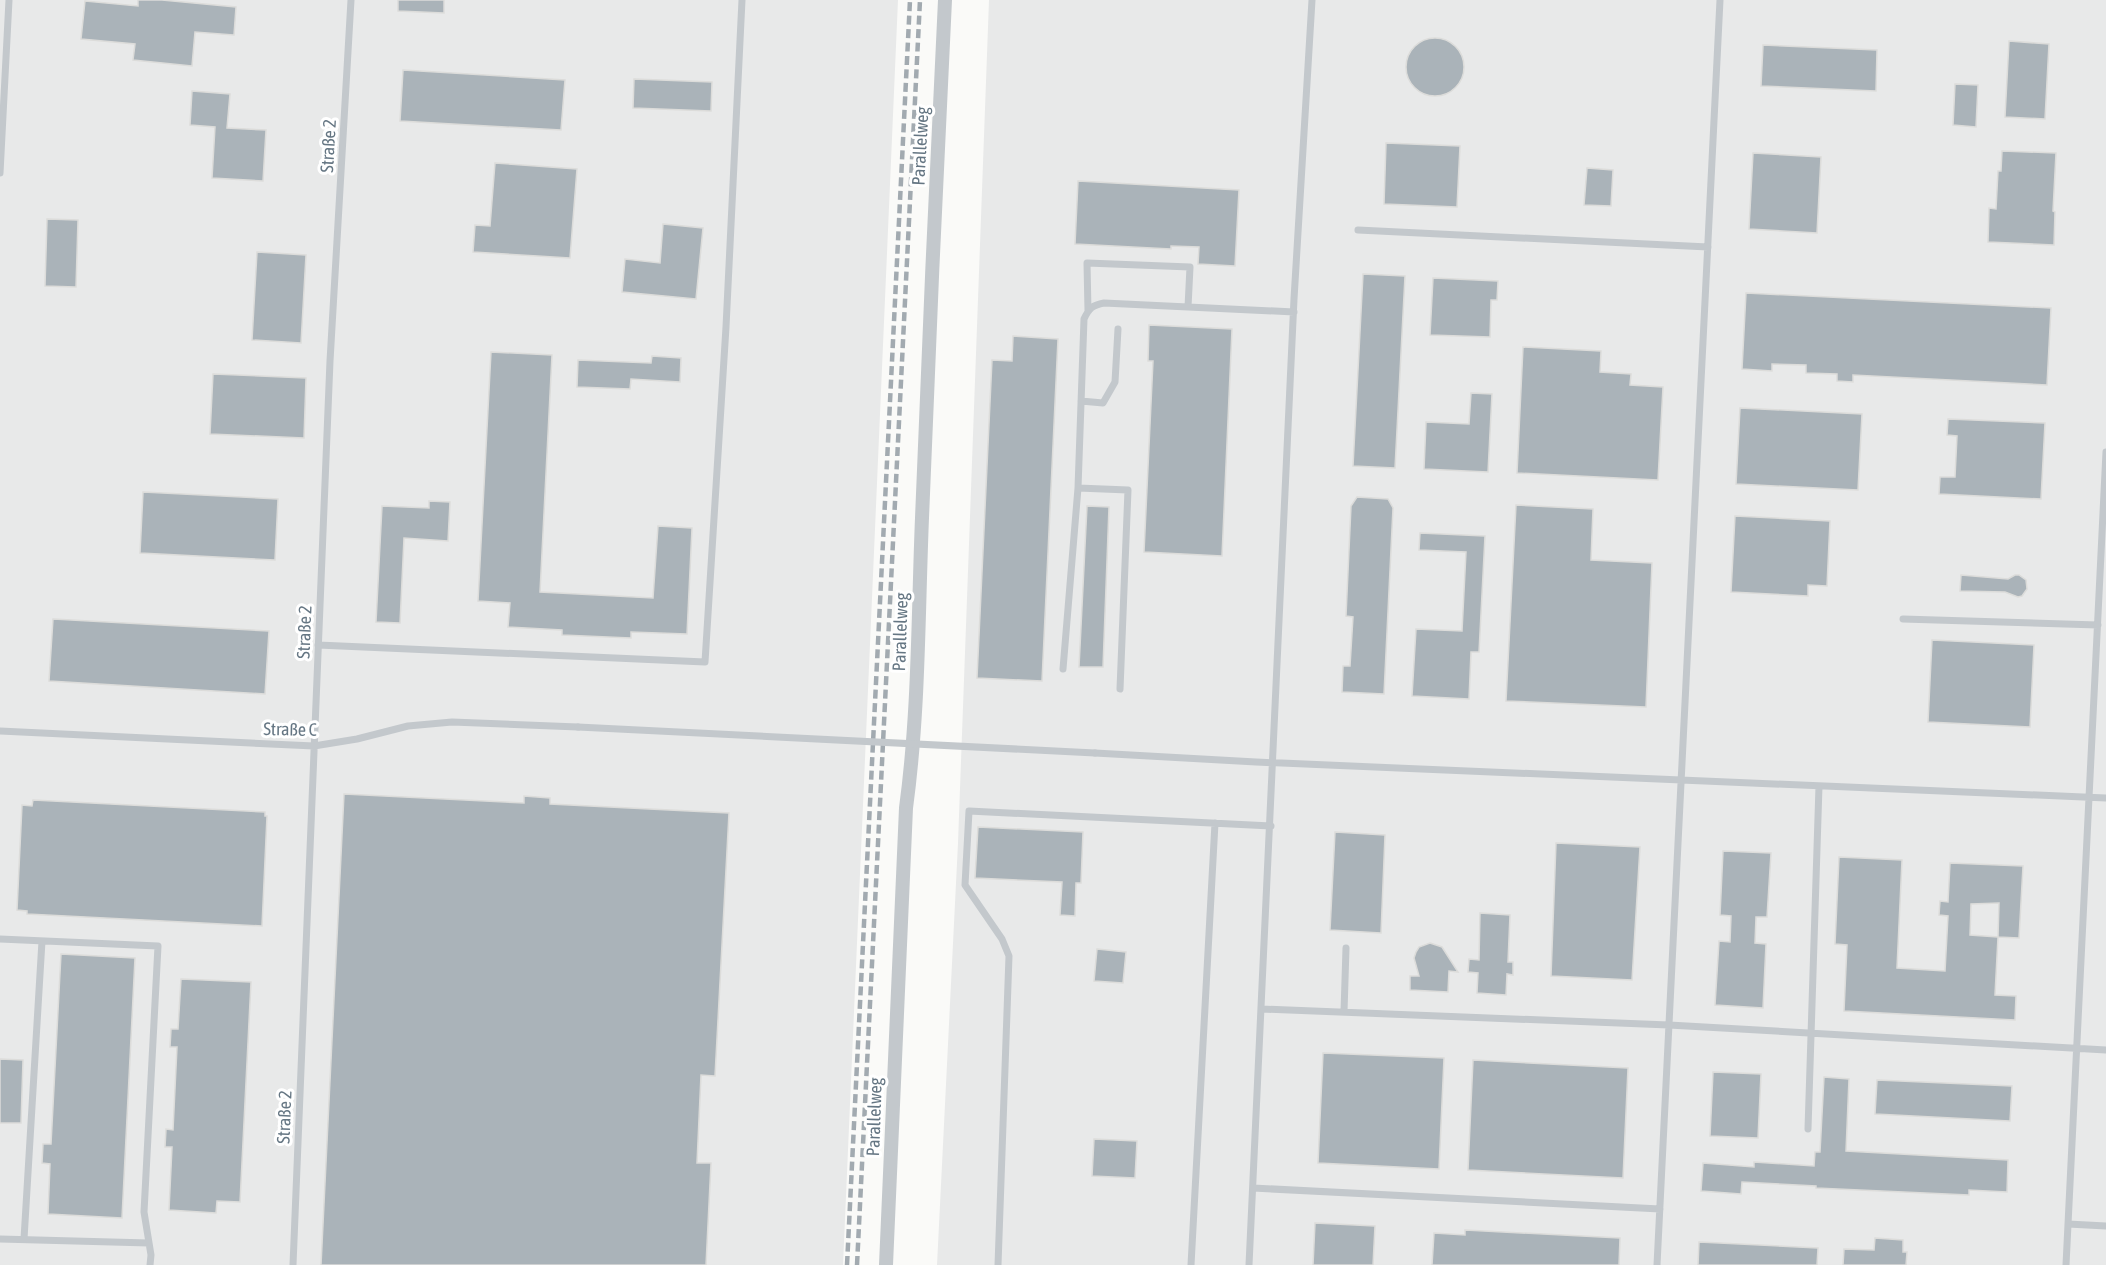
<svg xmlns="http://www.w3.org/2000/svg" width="2106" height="1265" viewBox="0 0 2106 1265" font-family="'Asap Condensed',sans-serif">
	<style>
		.built { fill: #e8e9e9 }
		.building { fill: #aab3b9; stroke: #dcdcda; stroke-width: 1.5 }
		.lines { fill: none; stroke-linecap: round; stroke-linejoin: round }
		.lane { stroke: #c3c8cc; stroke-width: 7 }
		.street { stroke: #c3c8cc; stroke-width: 14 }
		.rail { stroke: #a2aab0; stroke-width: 4.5; stroke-dasharray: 9 4.5; stroke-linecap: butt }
		.lane-bridge { stroke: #c3c8cc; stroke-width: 7 }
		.labels { text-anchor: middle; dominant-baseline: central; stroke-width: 6; stroke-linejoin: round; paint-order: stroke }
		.street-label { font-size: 18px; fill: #657683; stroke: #fff }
	</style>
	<rect width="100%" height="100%" fill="#fafaf8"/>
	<path class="built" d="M0 0H898L843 1265H0Z
		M989 0H2106V1265H937L958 843Z"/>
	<path class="building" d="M138 0H162L236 7 234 35 195 32 192 66 133 60 135 44 81 39 85 1 138 6Z
		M398 0H444V13L398 11Z
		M1406 67a29 29 0 1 1 58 0a29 29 0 1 1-58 0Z
		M2009 41 2049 44 2045 119 2005 117Z
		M1763 45 1877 50 1876 91 1761 86Z
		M403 70 565 80 561 130 400 121Z
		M634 79 712 82 711 111 633 108Z
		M1955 84 1978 85 1976 127 1953 125Z
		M192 91 230 94 227 128 266 130 263 181 212 178 215 127 190 125Z
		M1386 143 1460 146 1457 207 1384 204Z
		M2002 151 2056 153 2053 211 2055 212 2054 245 1988 242 1989 208 1996 209 1998 171H2001Z
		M1753 153 1821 157 1817 233 1749 229Z
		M495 163 577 169 570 258 473 252 475 225 490 226Z
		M1587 168 1613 170 1611 206 1584 205Z
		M1078 181 1239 190 1235 266 1198 264 1199 247 1171 246V249L1075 244Z
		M47 219 78 220 76 287 45 286Z
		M663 224 703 228 696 299 622 292 625 259 660 263Z
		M257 252 306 255 301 343 252 340Z
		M1363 274 1405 276 1395 468 1353 466Z
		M1433 278 1498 281 1497 300H1491L1490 337 1430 335Z
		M1746 293 2051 308 2047 385 1853 375V382L1837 381V374L1806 373V365L1772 364V371L1742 369Z
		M1149 325 1232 329 1222 556 1144 552 1153 361H1148Z
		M1013 336 1058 339 1042 681 977 678 992 360 1012 361Z
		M1523 347 1601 351 1600 372 1631 374 1630 385 1663 387 1658 480 1517 473Z
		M491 352 552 355 540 592 653 598 658 526 692 528 687 634 631 632V638L562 635V630L508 627 510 603 478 601Z
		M652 356 681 358 680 382 631 379 630 389 577 387 578 360 651 363Z
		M213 374 306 378 304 438 210 434Z
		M1471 393 1492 394 1488 472 1424 469 1426 422 1469 424Z
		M1740 408 1862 414 1858 490 1736 484Z
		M1948 419 2045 423 2041 499 1939 494 1940 477H1955L1957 436 1947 435Z
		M143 492 278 499 275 560 140 553Z
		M1357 497 1388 499 1393 508 1384 694 1342 692 1343 666H1350L1353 617 1346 616 1351 506Z
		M429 501 450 502 448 541 404 538 400 623 376 622 382 506 429 508Z
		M1516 505 1593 509 1591 560 1652 563 1646 707 1506 701Z
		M1087 506 1109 507 1103 667H1079Z
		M1735 516 1830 521 1827 586 1808 585V596L1731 592Z
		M1420 533 1485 536 1479 652H1471L1469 699 1412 696 1416 629 1462 631 1466 552 1419 550Z
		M1961 575 2008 579 2015 575H2019L2026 580 2027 589 2022 596 2018 597 2005 592 1960 591Z
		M53 619 269 631 265 694 49 681Z
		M1932 640 2034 645 2030 727 1928 722Z
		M344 794 524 803V796L550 798V804L729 813 715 1076 701 1075 697 1163H711L706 1265H321Z
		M33 800 265 812V816H267L262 926 27 914V911L17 910 22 805 32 806Z
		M978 827 1083 832 1081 883H1076L1075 916 1060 915 1062 882 975 878Z
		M1335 832 1385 835 1381 933 1330 930Z
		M1556 843 1640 847 1632 980 1551 976Z
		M1723 851 1771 853 1767 917H1756L1755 943 1766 944 1763 1008 1715 1005 1719 941 1730 942 1731 916 1720 915Z
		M1839 857 1902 860 1897 968 1945 971 1948 916 1939 915 1940 901 1948 902 1950 863 2023 866 2019 938 1998 937 1999 903 1971 904 1970 935 1998 937 1995 995 2016 996 2015 1020 1844 1011 1847 945 1835 944Z
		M1480 913 1510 915 1508 962H1513V975L1507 974 1506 995 1477 993 1478 973 1468 972 1469 959 1479 960Z
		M1430 943 1442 947 1458 972 1449 971 1448 992 1410 990V976H1419L1414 958 1416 952 1419 947Z
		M1097 949 1126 952 1123 983 1094 981Z
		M61 954 135 958 122 1218 48 1214 50 1164 42 1163 43 1144H51Z
		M181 979 251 982 240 1202 217 1201 216 1213 169 1210 172 1147H165L166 1129 173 1130 177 1047H170L171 1029H178Z
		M1323 1053 1444 1058 1439 1169 1318 1163Z
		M0 1059 23 1060 21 1123H0Z
		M1473 1060 1628 1068 1623 1178 1468 1170Z
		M1713 1072 1761 1074 1758 1138 1710 1136Z
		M1824 1077 1849 1079 1846 1151 2008 1160 2007 1192 1969 1190V1195L1816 1188V1186L1742 1182 1741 1194 1701 1191 1703 1163 1754 1167V1162L1814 1166 1815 1152H1820Z
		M1877 1080 2012 1086 2010 1121 1875 1114Z
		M1094 1139 1137 1141 1135 1178 1092 1176Z
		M1315 1223 1375 1226 1373 1265H1313Z
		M1465 1230 1620 1238 1619 1265H1432L1434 1233 1465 1235Z
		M1875 1238 1903 1240V1252H1907L1906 1265H1843L1844 1249 1874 1250Z
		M1699 1242 1818 1248 1817 1265H1698Z"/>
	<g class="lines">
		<path class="lane" d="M0 173 9 0
			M1358 230 1708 247
			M1088 311 1087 263 1190 267 1188 307
			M1081 401 1103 403 1115 382 1118 329
			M1078 488 1128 490 1120 689
			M1903 619 2098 625
			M318 645 705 662 726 327 742 0
			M1063 669 1078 488 1084 319C1089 308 1093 305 1104 303L1294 312
			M0 731 314 746 357 739 408 726 452 722 578 727
			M1095 753 1256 762 2106 798
			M0 939 158 946 144 1212 151 1255 150 1265
			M1262 1009 1669 1025 2106 1050
			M1344 1012 1346 948
			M1808 1129 1819 786
			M1253 1188 1660 1209
			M2068 1224 2106 1226
			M0 1239 149 1243
			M24 1239 42 941
			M293 1265 330 361 351 0
			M998 1265 1009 956 1002 939 965 885 969 811 1271 826
			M1191 1265 1215 823
			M1249 1265 1294 299 1312 0
			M1657 1265 1720 0
			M2066 1265 2106 452"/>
		<path class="street" d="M886 1265 906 808C919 712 918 615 922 518 929 345 936 173 945 0"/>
		<path class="rail" d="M847 1265 910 0
			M857 1265 920 0"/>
		<path class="lane-bridge" d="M578 727 1095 753"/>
	</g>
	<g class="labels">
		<g class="street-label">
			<text transform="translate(328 146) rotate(-87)">Straße 2</text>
			<text transform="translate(920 146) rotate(-87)">Parallelweg</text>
			<text transform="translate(304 632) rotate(-88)">Straße 2</text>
			<text transform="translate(900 632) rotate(-88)">Parallelweg</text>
			<text transform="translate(290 729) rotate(1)">Straße C</text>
			<text transform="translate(284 1117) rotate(-88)">Straße 2</text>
			<text transform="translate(874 1117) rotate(-88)">Parallelweg</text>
		</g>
	</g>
</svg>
